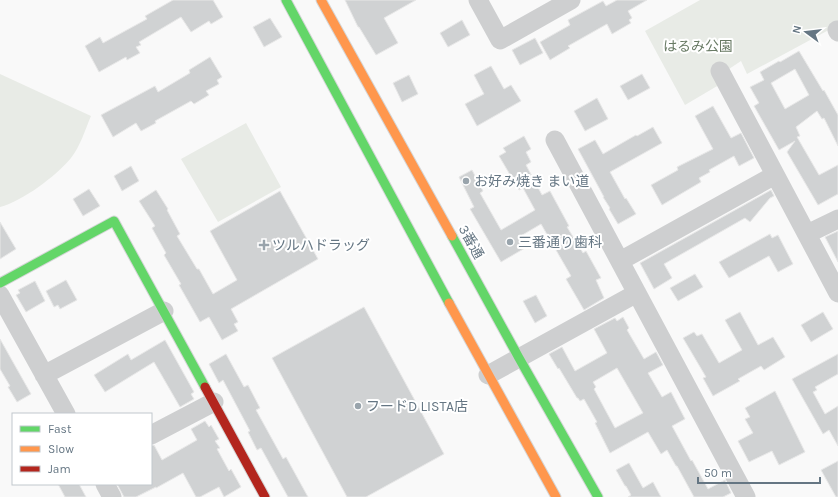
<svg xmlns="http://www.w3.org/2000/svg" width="838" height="497" viewBox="0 0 838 497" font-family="Karla,'Noto Sans JP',sans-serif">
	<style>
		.green { fill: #e8ebe6 }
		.building { fill: #d0d2d3; stroke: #e8e8e8; fill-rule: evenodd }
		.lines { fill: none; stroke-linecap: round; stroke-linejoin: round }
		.fast-casing { stroke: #d5d6d7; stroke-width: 11 }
		.slow-casing { stroke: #d5d6d7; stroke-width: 11 }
		.jam-casing { stroke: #d5d6d7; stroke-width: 11 }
		.street { stroke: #cecfd0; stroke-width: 19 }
		.fast { stroke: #63d668; stroke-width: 9 }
		.slow { stroke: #ff974d; stroke-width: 9 }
		.jam { stroke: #b3261e; stroke-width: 9 }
		.poi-dot { fill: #99a4ac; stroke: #fff; stroke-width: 1.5 }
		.labels { text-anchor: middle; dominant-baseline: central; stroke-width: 4; stroke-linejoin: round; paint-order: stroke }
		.park-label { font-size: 14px; fill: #687a64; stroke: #fff }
		.poi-label { font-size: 14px; fill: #657683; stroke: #fff; text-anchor: start }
		.street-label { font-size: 14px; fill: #657683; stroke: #fff }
	</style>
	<rect width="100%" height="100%" fill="#f9f9f9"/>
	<path class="green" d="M700 0H838V25L747 74 741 61 729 69 724 82 685 105 645 31Z
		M0 74 91 116C85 130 80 147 71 158 56 176 23 201 0 207Z
		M246 123 281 187 218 222 181 159Z"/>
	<path class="building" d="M173 0H213L223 17 211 24 209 21 191 32 181 17 139 42 141 45 136 47 140 53 127 60 126 57 99 72 85 46 100 37 103 43 147 19 145 16Z
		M345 0H416L384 18 398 43 376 55 359 27H358Z
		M617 0H647L628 11 632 18 629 20 631 23 612 34 607 24 568 46 570 48 550 60 540 42 570 25 568 20 603 1 606 6Z
		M270 18 282 37 264 47 253 27Z
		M462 20 470 35 448 47 440 33Z
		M535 38 543 53 520 65 512 50Z
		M799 51 823 91 824 90 838 115V146L824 118 822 119 817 111 796 127 800 136 797 137 819 175 838 165V194L818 205 787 152 795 141 779 150 754 106 759 103 750 87 764 80 760 72 779 61 780 62ZM795 69 809 95 785 109 771 83Z
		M210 57 222 77 217 80 219 84 206 91 209 95 194 104 191 101 155 121 156 123 141 131 136 123 113 137 101 115 155 86 158 92 190 73 189 70Z
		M491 66 504 89 511 85 521 101 477 126 465 104 484 94 474 75Z
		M642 74 650 88 628 100 620 86Z
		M409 75 418 94 402 102 393 83Z
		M597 98 608 119 585 131 574 111Z
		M713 106 731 138 741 133 754 158 739 166 734 156 709 170 710 172 699 178 701 182 662 205 651 185 678 170 677 167 713 149 695 116Z
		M653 127 662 143 610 172 625 199 626 198 636 214 618 224 609 209 610 208 603 197H604L578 149 595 140 603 154 636 135 637 136Z
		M524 136 531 149 526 152 531 162 526 165 542 195 550 191 569 226 567 227 583 253 586 251 601 278 596 280 604 298 584 310 566 279 571 276 541 224 519 237 525 248 501 262 470 209 474 207 459 177 472 170 483 191 480 193 501 230 535 210 523 188 519 190 499 156 506 152 503 148Z
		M131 166 139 181 122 191 114 176Z
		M89 189 100 206 83 216 73 199Z
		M156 190 168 209 167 210 180 234 177 236 197 269H199L213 294 237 280 210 231 280 191 318 259 231 309 238 322 234 324 238 331 222 340 209 317 200 322 179 285 181 284 164 255 166 253 152 228 155 226 139 201Z
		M771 190 774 196 770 198 750 222 745 218 664 264 672 278 654 289 640 263Z
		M0 222 16 249 0 259Z
		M838 231V262L825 237Z
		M770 234 772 238 778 235 793 264 778 272 769 256 729 278 719 262Z
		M695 274 703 287 678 301 670 288Z
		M66 280 77 300 60 309 58 305 54 307 46 291Z
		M35 281 45 301 26 312 16 295 20 293 18 290Z
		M536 295 547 316 535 323 523 301Z
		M364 307 444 454 366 497H347L272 358Z
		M740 312 758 345 773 337 785 357 764 370 761 366 738 379 740 381 713 396 703 378 706 377 683 338 694 332 697 336 702 334 719 363 742 350 725 320Z
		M823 312 833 329 811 342 801 325Z
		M623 317 629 328 627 330 644 359 656 352 663 365 648 373 662 397 671 392 685 419 672 426 691 461 692 460 708 489 725 480 731 493 723 497H694L677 466H676L667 450 661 454 648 432 610 453 595 423 597 422 584 399 580 401 578 398H577L559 368 558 369 549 354 562 347 575 371 607 353 594 329 615 318 617 321ZM617 368 643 413 615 428 594 389 596 387 593 382Z
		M0 339 31 394 17 402 8 387 10 386 0 369Z
		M165 340 194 392 191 394 194 399 180 407 154 362 105 392 94 375 128 354 131 360Z
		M226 354 244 387 248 385 260 408 256 410 283 459 286 457 308 497H288L261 448 257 450 248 432 250 431 223 380 219 383 209 364Z
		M838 354V374L815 387 817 390 813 392 825 414 838 406V446L829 430 823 434 792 379Z
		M775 391 805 452 779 465 772 451 749 462 738 441 753 433 745 419 750 417 745 408Z
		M205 421 209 427 211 425 219 439 215 441 220 448 217 449 229 471 231 469 241 487 224 497 219 487 200 497H196L183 473 156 488V487L136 497H124L117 484H151V446L154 445 162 460 197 440 191 429Z
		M838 461V497H836L821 470Z
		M629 463 643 488 653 482 661 497H628L631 495 626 486H625L616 470Z
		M58 484H79L86 497H65Z"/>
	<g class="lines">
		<defs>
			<path id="fast" d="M286 0 449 303
				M452 236 519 358 598 497
				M0 283 114 221 205 387"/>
			<path id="slow" d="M321 0 452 236
				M449 303 556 497"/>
			<path id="jam" d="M205 387 265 497"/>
		</defs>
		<use href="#fast" class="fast-casing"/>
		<use href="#slow" class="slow-casing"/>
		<use href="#jam" class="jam-casing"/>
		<path class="street" d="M478 0 500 40 571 0
			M837 30 838 32
			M720 71 838 293
			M555 140 746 497
			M807 234 838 219
			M620 261 775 175
			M0 295 66 414
			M44 375 164 311
			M488 375 637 293
			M151 435 214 402
			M105 484 112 497"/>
		<use href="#fast" class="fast"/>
		<use href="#slow" class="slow"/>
		<use href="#jam" class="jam"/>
	</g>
	<g class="poi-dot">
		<circle cx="466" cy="181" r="4"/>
		<circle cx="510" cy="242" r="4"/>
		<path d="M262 239h4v4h4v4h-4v4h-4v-4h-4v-4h4z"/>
		<circle cx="358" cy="406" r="4"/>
	</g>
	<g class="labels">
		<g class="park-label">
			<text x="698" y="46">はるみ公園</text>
		</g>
		<g class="poi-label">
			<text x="474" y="181">お好み焼き まい道</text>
			<text x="518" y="242">三番通り歯科</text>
			<text x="272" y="245">ツルハドラッグ</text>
			<text x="366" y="406">フードD LISTA店</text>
		</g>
		<g class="street-label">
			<text transform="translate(471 242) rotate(61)">3番通</text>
		</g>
	</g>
	<rect x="12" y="413" width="140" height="72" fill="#ffffff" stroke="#c1c8cd"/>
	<rect x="20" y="426" width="20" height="6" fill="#63d668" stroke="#c1c8cd"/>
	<text x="48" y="433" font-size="12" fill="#657683">Fast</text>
	<rect x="20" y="446" width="20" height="6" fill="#ff974d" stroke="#c1c8cd"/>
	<text x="48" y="453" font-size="12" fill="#657683">Slow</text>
	<rect x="20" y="466" width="20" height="6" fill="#b3261e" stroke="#c1c8cd"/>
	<text x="48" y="473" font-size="12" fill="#657683">Jam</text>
	<g transform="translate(806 32) rotate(285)" stroke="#ffffff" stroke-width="3" paint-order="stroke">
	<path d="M0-3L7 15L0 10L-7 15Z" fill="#657683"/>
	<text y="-6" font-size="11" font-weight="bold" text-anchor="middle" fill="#657683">N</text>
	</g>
	<path d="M698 477v6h122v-6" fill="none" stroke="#657683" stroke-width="2"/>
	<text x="704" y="477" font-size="12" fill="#657683" stroke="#ffffff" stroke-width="3" paint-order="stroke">50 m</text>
</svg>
